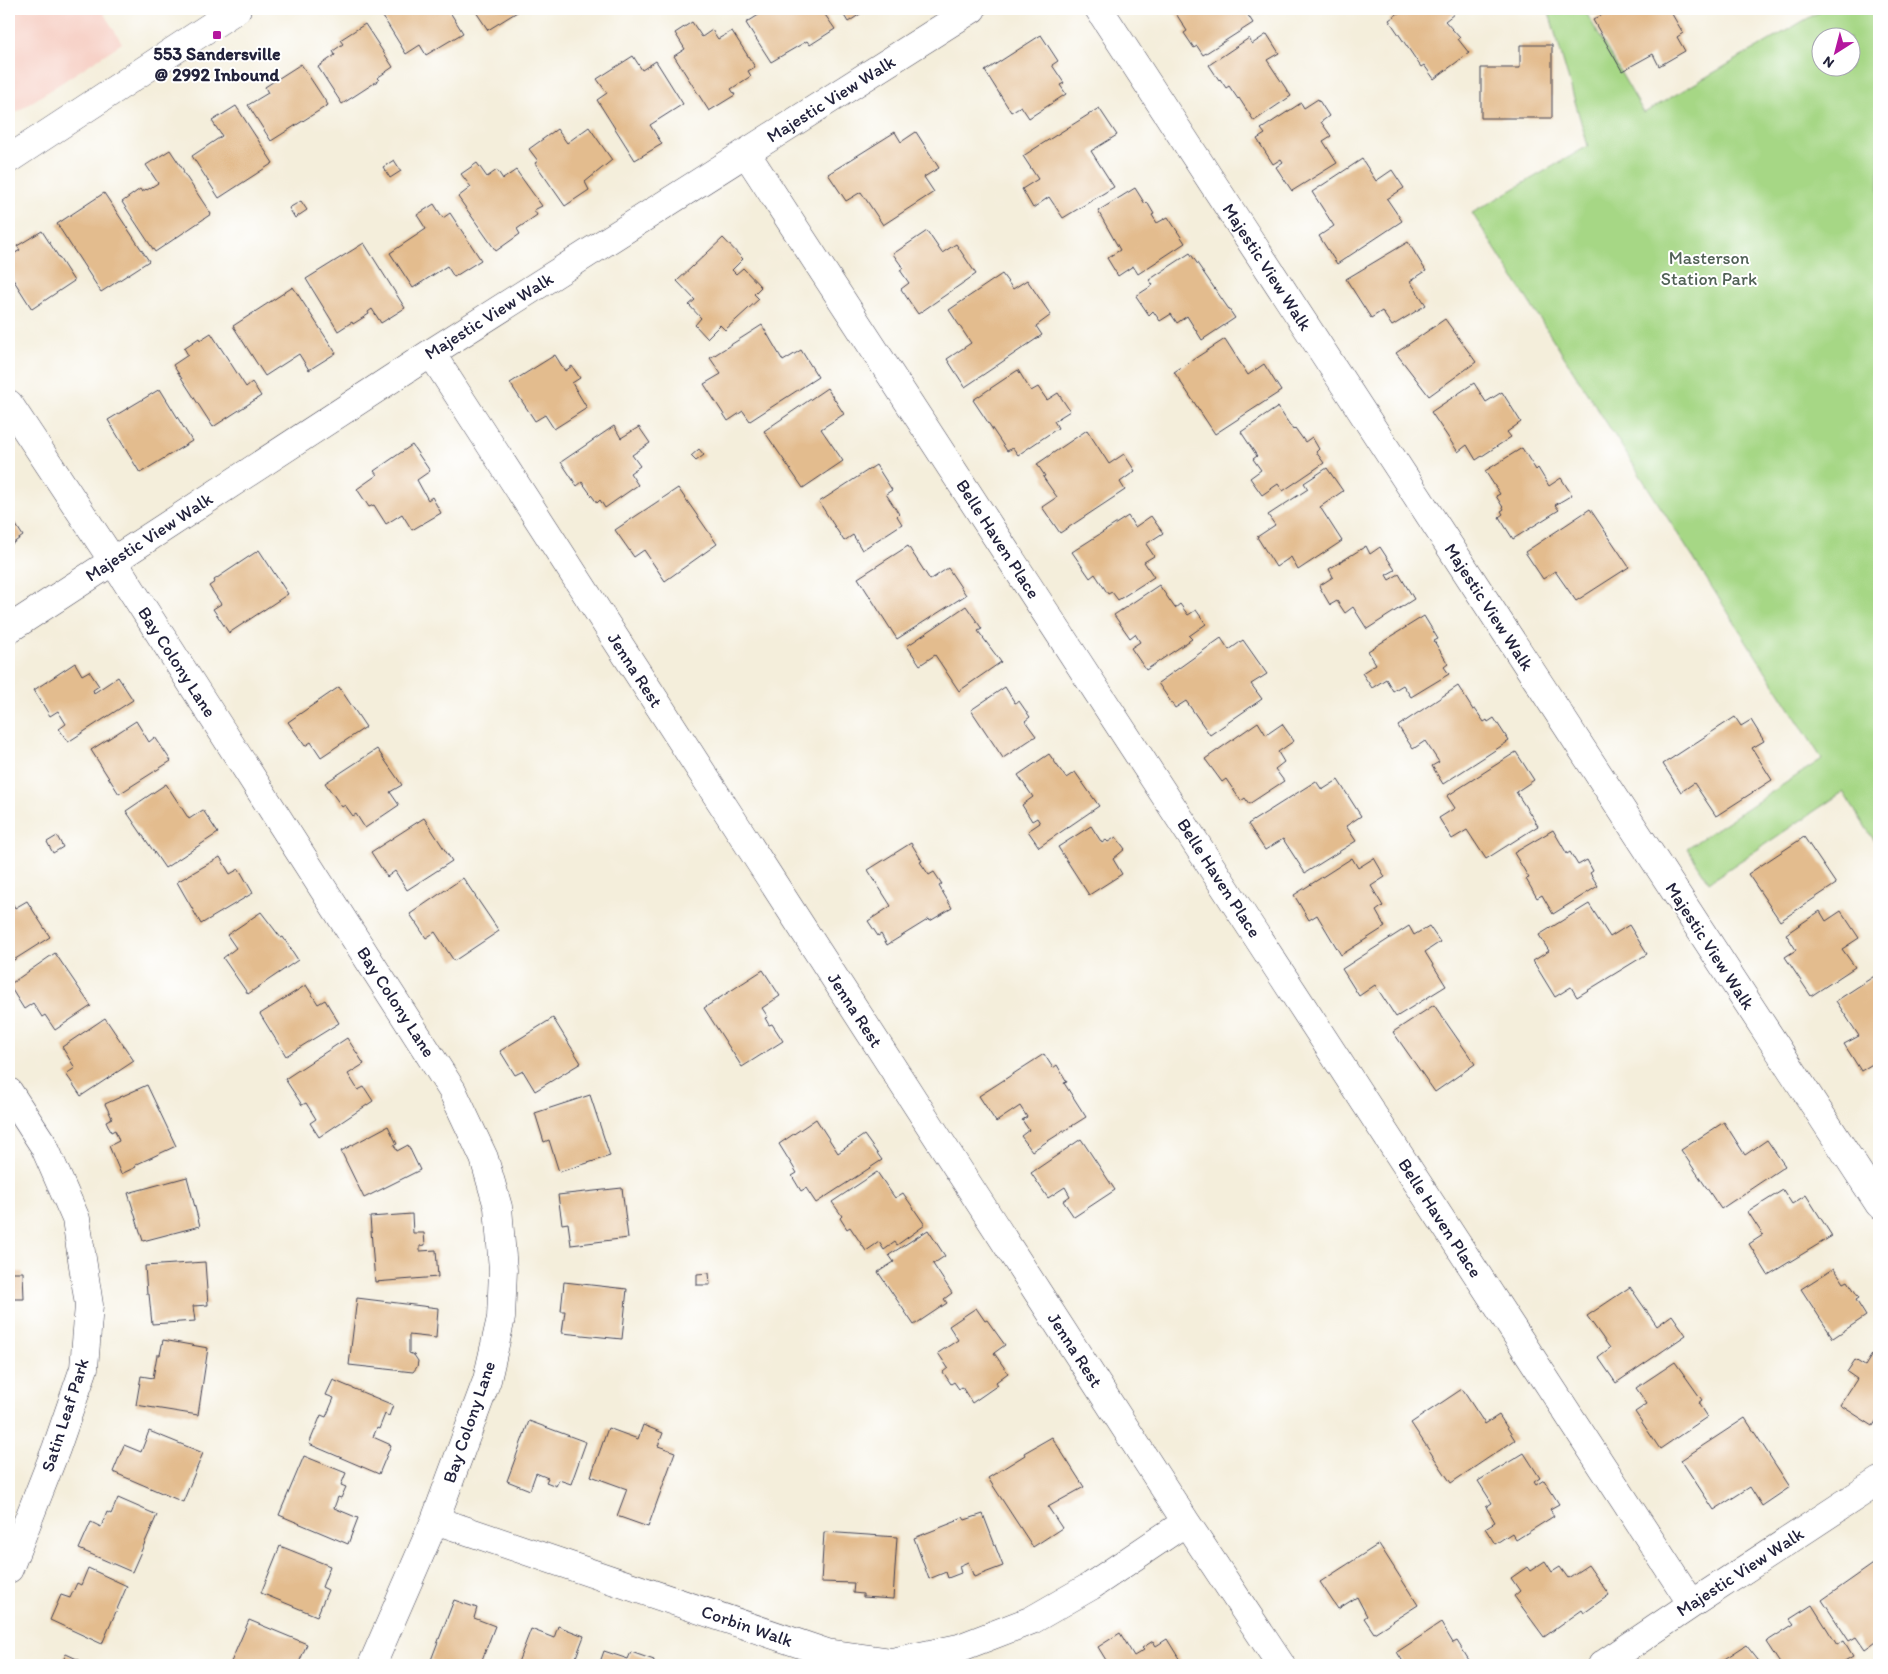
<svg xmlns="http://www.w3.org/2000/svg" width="1888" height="1674" viewBox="0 0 1888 1674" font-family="Itim,sans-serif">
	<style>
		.built { fill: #f7d1c7 }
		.green { fill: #a6d785; stroke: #647c60; fill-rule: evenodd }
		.building { fill: #e3bc8e }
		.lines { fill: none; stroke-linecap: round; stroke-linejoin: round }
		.minor-casing { stroke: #424153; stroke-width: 29 }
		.tertiary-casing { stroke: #424153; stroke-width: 29 }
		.minor { stroke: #fff; stroke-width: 28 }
		.tertiary { stroke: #fff; stroke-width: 28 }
		.poi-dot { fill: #b5179e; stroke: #fff; stroke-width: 2 }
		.labels { text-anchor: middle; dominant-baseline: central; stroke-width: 4; stroke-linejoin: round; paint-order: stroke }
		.poi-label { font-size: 18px; font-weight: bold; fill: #22223b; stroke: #fff }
		.street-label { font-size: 18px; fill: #22223b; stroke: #fff }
		.park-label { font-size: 18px; fill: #506155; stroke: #fff }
	</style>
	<rect width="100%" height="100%" fill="#fff"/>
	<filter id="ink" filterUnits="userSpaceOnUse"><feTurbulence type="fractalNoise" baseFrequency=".02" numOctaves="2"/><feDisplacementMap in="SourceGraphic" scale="10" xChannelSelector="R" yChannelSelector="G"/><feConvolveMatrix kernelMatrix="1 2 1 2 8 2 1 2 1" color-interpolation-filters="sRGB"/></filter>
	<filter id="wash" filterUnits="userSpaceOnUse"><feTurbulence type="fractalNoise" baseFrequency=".0096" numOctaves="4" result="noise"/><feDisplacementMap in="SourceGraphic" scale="20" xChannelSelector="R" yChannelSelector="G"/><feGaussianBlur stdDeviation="1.12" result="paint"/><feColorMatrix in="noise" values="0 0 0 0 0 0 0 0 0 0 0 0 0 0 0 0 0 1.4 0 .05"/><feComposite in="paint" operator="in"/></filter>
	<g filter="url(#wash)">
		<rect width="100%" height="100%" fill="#f4eedb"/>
		<path class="built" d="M9 9H101L122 43 9 117Z"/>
		<path class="green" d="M1548 9H1584L1644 113 1824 9H1879V848L1843 792 1709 882 1687 848 1822 759 1472 213 1588 146ZM1820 38H1850V68H1820Z"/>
		<g id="blocks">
			<path class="building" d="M385 9H448L463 33 426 55 420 45 406 54 380 12Z
				M474 9H522L488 30Z
				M768 9H821L835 29 810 45 807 41 771 62 746 23Z
				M840 9H868L848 22Z
				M1173 9H1244L1253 23 1203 55 1197 46 1194 48 1184 33 1187 31Z
				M1404 9H1450L1454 14 1445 21 1460 38 1458 39 1469 53 1434 79 1424 65 1421 67 1389 20Z
				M1612 9H1669L1683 33 1677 37 1685 51 1659 66 1653 54 1622 71 1593 20Z
				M692 22 702 37 712 30 718 39 732 31 755 67 748 71 751 76 731 89 735 95 709 111 674 56 685 49 675 33Z
				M365 24 393 67 377 78 379 80 342 104 318 67 335 55 333 51 343 44 340 40Z
				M1267 34 1279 53 1267 60 1291 96 1254 121 1239 98 1238 99 1229 86 1226 88 1220 79 1219 80 1209 65 1249 38 1252 44Z
				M1041 35 1058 61 1052 65 1064 83 1060 85 1066 94 1029 118 1021 106 1011 112 985 71Z
				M1520 45H1552V118H1481V68H1520Z
				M633 56 642 70 656 61 683 104 650 125 662 144 635 160 597 100 607 93 597 79Z
				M301 64 328 105 271 141 248 105 268 93 265 87Z
				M1318 99 1329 116 1321 122 1331 136 1323 141 1337 163 1292 191 1276 167 1283 162 1281 159 1273 164 1257 139 1265 134 1261 129 1301 103 1304 108Z
				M236 106 273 163 219 198 192 156 222 136 212 121Z
				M1099 108 1117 135 1091 151 1114 187 1063 218 1049 197 1033 208 1022 189 1038 179 1023 156Z
				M589 127 612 160 585 182 589 190 565 206 535 163 538 161 529 149 557 129 567 143Z
				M895 132 901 142 916 132 939 168 924 177 934 192 883 225 861 192 846 201 828 174Z
				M170 150 184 171 183 172 211 214 155 252 122 202 140 189 142 192 146 189 147 190 158 183 146 165Z
				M1362 159 1376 181 1392 170 1404 188 1387 199 1402 221 1337 264 1319 236 1334 226 1312 192Z
				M394 160 401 171 390 178 383 167Z
				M477 163 487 177 497 170 503 179 516 170 542 206 534 210 537 215 517 229 520 234 496 251 458 197 471 187 461 174Z
				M1135 188 1145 204 1147 202 1154 214 1152 215 1157 223 1168 217 1185 243 1138 274 1133 266 1118 276 1107 258 1120 250 1098 211Z
				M104 193 149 261 101 292 57 224Z
				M301 201 307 210 295 218 289 208Z
				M434 204 443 218 450 213 481 260 454 277 447 266 413 288 390 253 426 229 417 215Z
				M42 231 74 281 32 309 9 273V257L20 250 17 246Z
				M927 231 942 253 956 244 976 274 918 314 901 289 909 283 900 270 903 268 893 254Z
				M723 238 743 259 732 270 736 274 743 268 761 287 754 294 759 299 725 330 720 325 707 338 695 325 701 318 689 305 695 300 677 281Z
				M1408 242 1426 271 1410 281 1426 305 1392 326 1382 311 1371 318 1346 279Z
				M364 243 405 308 381 323 372 309 368 312 369 314 353 324 352 322 338 331 306 279Z
				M1190 253 1235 318 1202 340 1187 316 1177 323 1171 314 1160 321 1153 311 1149 315 1136 296 1153 285 1149 280Z
				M1002 274 1013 289 1027 280 1051 315 1036 326 1042 335 965 387 947 359 971 343 949 310Z
				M293 287 336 353 309 370 299 354 265 376 233 326Z
				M1445 319 1476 362 1429 396 1396 353Z
				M762 325 783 361 801 350 818 377 750 421 743 411 728 421 704 384 721 374 710 358Z
				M211 333 246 387 252 382 261 396 213 427 173 365 188 355 184 348 199 338 200 340Z
				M1225 339 1248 375 1264 364 1281 391 1215 434 1174 372Z
				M555 355 565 371 572 366 580 378 572 383 587 408 554 429 545 415 535 421 510 383Z
				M1018 370 1031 391 1038 387 1047 400 1058 393 1070 411 1054 421 1058 428 1018 455 1013 448 1007 451 973 400Z
				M1474 383 1486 402 1502 392 1521 422 1507 432 1511 437 1476 460 1467 445 1458 452 1431 412Z
				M827 388 844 414 821 429 843 461 803 488 764 431Z
				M160 389 192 441 140 473 108 420Z
				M1278 407 1293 430 1295 428 1305 442 1312 437 1319 449 1316 452 1324 463 1283 491 1278 484 1262 495 1250 478 1261 470 1253 459 1257 456 1241 432Z
				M614 426 621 438 639 427 650 443 632 455 640 466 630 473 638 485 605 508 600 500 597 503 582 482 577 486 561 462Z
				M1087 430 1109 464 1124 454 1135 471 1120 482 1125 490 1060 533 1042 507 1057 497 1043 477 1045 476 1037 464Z
				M412 445 430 471 417 480 428 500 432 497 441 513 412 530 402 514 386 524 374 505 369 507 357 489 377 475 374 471Z
				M1522 448 1536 470 1538 468 1549 486 1561 478 1572 495 1555 505 1559 510 1513 539 1499 517 1503 514 1501 511 1504 509 1496 496 1500 494 1485 471Z
				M699 449 704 455 696 461 691 456Z
				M876 465 892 490 886 494 899 514 897 516 902 524 862 550 853 535 844 541 819 502Z
				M1327 468 1343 491 1320 507 1342 541 1298 570 1291 557 1276 567 1257 537 1275 525 1268 515 1308 489 1304 483Z
				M678 488 717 544 665 581 644 550 634 557 615 530Z
				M1590 509 1629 567 1576 601 1555 571 1543 579 1525 552Z
				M9 514 23 536 9 546Z
				M1128 516 1135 527 1151 516 1163 533 1146 544 1154 556 1144 562 1154 577 1118 600 1112 592 1108 594 1095 574 1090 578 1072 552Z
				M908 546 930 580 948 568 966 595 897 639 858 578Z
				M1366 546 1370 554 1380 547 1395 570 1386 575 1389 580 1399 574 1414 599 1367 629 1353 607 1345 613 1337 601 1330 605 1319 586 1333 577 1329 569Z
				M259 550 288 594 229 633 213 609 221 604 209 586 215 582 214 580Z
				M1159 585 1175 608 1180 604 1188 615 1196 610 1206 624 1189 636 1192 639 1146 670 1131 648 1140 642 1135 634 1130 638 1114 615Z
				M966 606 982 629 978 631 1001 662 959 691 935 655 920 665 907 646Z
				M1424 616 1438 639 1434 641 1448 664 1444 667 1449 674 1411 697 1403 685 1393 691 1386 679 1372 688 1362 673 1376 664 1368 651Z
				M1221 638 1229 650 1243 640 1267 674 1251 684 1262 699 1210 735 1186 701 1175 708 1158 683Z
				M75 663 82 675 89 671 99 686 93 690 94 693 118 677 133 700 68 742 59 729 66 724 58 711 50 716 34 690Z
				M1458 686 1473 710 1475 709 1484 722 1487 720 1488 722 1494 718 1509 741 1443 784 1432 766 1439 762 1425 741 1413 749 1398 726Z
				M339 687 366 727 321 757 311 742 305 746 288 722Z
				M1005 687 1015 703 1019 701 1030 717 1025 721 1036 736 1003 758 971 710Z
				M1735 717 1741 726 1751 720 1764 741 1752 748 1772 780 1716 816 1694 783 1681 792 1663 764Z
				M136 721 149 742 155 737 171 761 119 794 91 750Z
				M1258 722 1266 735 1282 724 1294 741 1278 752 1284 762 1275 769 1284 781 1249 804 1245 798 1241 801 1226 779 1222 782 1205 759Z
				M377 749 402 785 390 792 399 805 365 828 356 814 353 816 345 805 342 807 325 783Z
				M1516 752 1534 780 1516 792 1538 826 1486 859 1467 830 1452 839 1439 818 1455 808 1447 796Z
				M1049 754 1066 778 1075 772 1099 806 1039 847 1028 831 1040 823 1037 818 1032 821 1022 805 1033 797 1018 775Z
				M1338 780 1361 816 1346 826 1356 841 1305 873 1283 839 1265 850 1248 824 1316 781 1322 790Z
				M166 784 189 819 203 810 218 833 165 868 126 811Z
				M424 818 452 861 407 890 395 871 387 877 371 852Z
				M1091 826 1102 843 1106 840 1108 842 1116 837 1125 849 1113 859 1122 874 1089 895 1058 847Z
				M1553 830 1567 854 1570 852 1578 865 1587 860 1593 871 1590 873 1598 886 1553 914 1542 895 1537 898 1526 879 1529 878 1514 853Z
				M57 836 63 847 53 853 47 842Z
				M1804 837 1836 884 1780 921 1748 874Z
				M911 843 922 861 920 862 929 875 934 872 942 884 939 886 952 908 930 921 929 919 887 945 881 934 878 936 868 921 891 906 868 870Z
				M220 857 230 874 239 869 253 893 201 924 177 882Z
				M1352 858 1358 868 1374 858 1385 877 1371 886 1383 906 1376 911 1385 927 1341 955 1317 915 1309 920 1294 895Z
				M463 878 499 931 454 961 435 932 426 938 410 914Z
				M9 897 15 908 27 901 50 937 9 963Z
				M1589 904 1610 937 1629 925 1647 954 1577 997 1571 987 1555 997 1533 961 1549 951 1539 935Z
				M1820 911 1826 921 1841 911 1859 938 1842 949 1855 967 1811 996 1785 957 1796 950 1786 934Z
				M261 912 281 938 283 937 298 960 248 994 223 958 236 948 227 935Z
				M1409 926 1414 935 1429 926 1440 942 1425 952 1446 986 1396 1017 1375 985 1359 996 1342 969Z
				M55 953 91 1006 55 1030 45 1015 42 1017 33 1003 24 1009 9 985Z
				M763 970 780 996 762 1008 768 1017 765 1018 769 1025 772 1024 783 1041 742 1067 704 1008Z
				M1879 973V1060L1861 1071 1844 1044 1859 1036 1836 1001Z
				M306 985 318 1004 325 1000 339 1023 286 1056 260 1014Z
				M1434 1005 1475 1064 1435 1092 1393 1032Z
				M105 1018 134 1061 81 1096 66 1074 75 1068 62 1047Z
				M553 1018 581 1063 535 1091 523 1071 515 1075 500 1051Z
				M347 1038 364 1064 348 1074 358 1090 364 1087 373 1101 319 1137 310 1123 316 1119 306 1103 302 1105 285 1079Z
				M1044 1054 1053 1068 1057 1065 1067 1082 1064 1083 1086 1117 1032 1151 1021 1136 1029 1130 1022 1120 1027 1117 1020 1106 996 1122 979 1096Z
				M147 1085 176 1146 135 1165 136 1167 121 1174 109 1146 119 1141 115 1130 111 1132 106 1121 112 1118 105 1104Z
				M590 1095 610 1156 559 1172 549 1140 544 1142 535 1113Z
				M816 1119 838 1153 864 1135 882 1160 816 1203 806 1188 801 1191 792 1176 797 1173 779 1144Z
				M1724 1122 1745 1155 1767 1140 1785 1166 1721 1209 1681 1150Z
				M388 1126 397 1144 394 1145 397 1151 408 1145 420 1170 364 1198 341 1151Z
				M1081 1139 1115 1190 1074 1217 1063 1201 1070 1196 1065 1187 1048 1198 1031 1173Z
				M877 1172 895 1198 903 1193 925 1225 897 1245 895 1242 884 1250 879 1242 866 1251 850 1227 847 1229 840 1218 842 1216 832 1202Z
				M187 1177 200 1226 143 1241 128 1193Z
				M622 1188 628 1238 571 1245 568 1223 562 1224 558 1195Z
				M1783 1190 1792 1204 1806 1195 1832 1236 1768 1275 1749 1244 1763 1235 1748 1212Z
				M412 1214 413 1233H424L425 1245 420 1246V1251L436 1250 438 1277 375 1282 370 1217Z
				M928 1230 945 1256 933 1264 952 1293 944 1299 947 1303 914 1325 878 1272 894 1262 889 1255Z
				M205 1262 208 1305 193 1306 195 1321 152 1324 149 1294H147L145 1266Z
				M1834 1268 1844 1283 1848 1281 1859 1298 1856 1300 1866 1316 1833 1338 1801 1289Z
				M9 1272H23L24 1299H9Z
				M709 1273 710 1285H697V1274Z
				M564 1282 627 1289 622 1339 562 1333 565 1311H561Z
				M1630 1287 1657 1326 1672 1315 1686 1335 1616 1383 1598 1357 1610 1348 1587 1316Z
				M357 1298 438 1308 436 1338 409 1335V1353L414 1355 418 1361 417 1367 413 1372 349 1365Z
				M976 1308 985 1321 987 1320 1005 1345 994 1353 1008 1373 996 1382 998 1385 972 1403 962 1387 959 1389 954 1382 951 1384 943 1372 948 1368 938 1353 958 1340 949 1326Z
				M163 1340 208 1348 198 1415 136 1405 141 1376 153 1378 157 1355H160Z
				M1876 1348 1879 1350V1416L1873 1426 1840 1405 1857 1379 1847 1372 1855 1360 1865 1366Z
				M1675 1362 1702 1400 1698 1403 1707 1417 1660 1449 1635 1412 1647 1404 1636 1388Z
				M333 1380 393 1405 389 1416 385 1414 379 1429 377 1428 373 1437 391 1445 379 1474 309 1444 321 1415 326 1417 334 1398 326 1395Z
				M1462 1389 1485 1424 1499 1415 1515 1440 1451 1483 1411 1423Z
				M1745 1418 1790 1487 1762 1506 1750 1487 1714 1510 1681 1460Z
				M529 1421 586 1442 571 1484 559 1480 556 1486 546 1482 548 1478 536 1473 530 1490 507 1481Z
				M643 1425 663 1433 658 1446 675 1452 648 1527 617 1516 627 1489 591 1476 608 1428 638 1439Z
				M149 1431 203 1453 183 1502 113 1472 124 1445 141 1452Z
				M1052 1437 1084 1487 1048 1507 1062 1528 1033 1547 988 1478 1025 1455 1024 1453Z
				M1524 1453 1540 1478 1534 1482 1536 1485 1544 1480 1559 1504 1550 1509 1554 1516 1516 1540 1512 1533 1495 1544 1485 1528 1495 1522 1486 1507 1492 1503 1478 1481Z
				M304 1456 346 1473 341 1485 346 1487 341 1498 338 1497 334 1508 358 1518 348 1544 279 1515Z
				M118 1498 157 1515 132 1572 79 1549 91 1522 101 1527 107 1512 111 1514Z
				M983 1514 1003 1566 974 1577 968 1562 959 1566 961 1573 948 1578 946 1572 929 1579 914 1538 957 1521 956 1520 963 1517 965 1520Z
				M824 1532 897 1537 893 1599 863 1597V1594L853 1593 854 1583 821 1582Z
				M1379 1544 1418 1605 1374 1633 1364 1618 1367 1616 1357 1597 1338 1609 1320 1582Z
				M280 1546 330 1566 322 1587 328 1590 317 1616 261 1593Z
				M1879 1560V1640L1865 1650 1856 1637 1849 1641 1822 1600Z
				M1545 1561 1552 1572 1560 1567 1568 1578 1588 1565 1609 1595 1584 1613 1582 1610 1544 1637 1514 1596 1520 1591 1511 1578 1527 1567 1530 1571Z
				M88 1568 127 1586 102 1644 50 1620 61 1595 70 1598 77 1583 81 1585Z
				M454 1600 477 1608 474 1618 495 1626 480 1665H446L431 1660Z
				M1812 1605 1837 1645 1844 1641 1853 1656 1838 1665H1781L1766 1642 1794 1624 1790 1619Z
				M249 1620 307 1644 298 1665H238L231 1662Z
				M1441 1623 1453 1643 1457 1641 1472 1665H1405L1397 1652Z
				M558 1626 584 1636 573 1665H517L531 1629 554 1638Z
				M1120 1633 1134 1656 1144 1650 1142 1648 1153 1641 1156 1646 1167 1639 1183 1665H1109L1098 1647Z
				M1746 1645 1762 1665H1723L1720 1662Z
				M604 1651 628 1659 631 1652 654 1660 653 1665H599Z
				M66 1654 90 1665H61Z"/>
		</g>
	</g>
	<g filter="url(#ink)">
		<use href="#blocks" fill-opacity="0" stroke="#424153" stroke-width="1"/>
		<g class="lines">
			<defs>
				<path id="minor" d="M1099 9 1879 1204
					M746 153 1692 1604
					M431 353 1186 1522 1281 1665
					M9 404 113 561 452 1090 484 1158 498 1207 503 1270 501 1318 487 1380 435 1520 372 1665
					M9 629 431 353 972 9
					M9 1092 44 1146 76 1219 89 1305 84 1368 56 1449 9 1569
					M435 1520 827 1653 892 1662 959 1648 1032 1620 1091 1586 1186 1522
					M1602 1665 1692 1604 1879 1481"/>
				<path id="tertiary" d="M9 159 237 9"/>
			</defs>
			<use href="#minor" class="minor-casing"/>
			<use href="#tertiary" class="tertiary-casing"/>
			<use href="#minor" class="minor"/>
			<use href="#tertiary" class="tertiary"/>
		</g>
	</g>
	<rect class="poi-dot" x="212" y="30" width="10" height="10" rx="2.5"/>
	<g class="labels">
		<g class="poi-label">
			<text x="217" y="54">553 Sandersville<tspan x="217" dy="21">@ 2992 Inbound</tspan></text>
		</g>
		<g class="street-label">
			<text transform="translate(831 99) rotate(-32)">Majestic View Walk</text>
			<text transform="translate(1267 267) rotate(57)">Majestic View Walk</text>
			<text transform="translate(489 316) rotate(-32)">Majestic View Walk</text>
			<text transform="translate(149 537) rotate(-33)">Majestic View Walk</text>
			<text transform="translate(998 539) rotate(57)">Belle Haven Place</text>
			<text transform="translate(1489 607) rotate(57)">Majestic View Walk</text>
			<text transform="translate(177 662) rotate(57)">Bay Colony Lane</text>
			<text transform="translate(635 670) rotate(57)">Jenna Rest</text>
			<text transform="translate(1219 878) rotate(57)">Belle Haven Place</text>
			<text transform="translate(1710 946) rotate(57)">Majestic View Walk</text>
			<text transform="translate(396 1002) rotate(57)">Bay Colony Lane</text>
			<text transform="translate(855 1010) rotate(57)">Jenna Rest</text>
			<text transform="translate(1440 1218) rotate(57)">Belle Haven Place</text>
			<text transform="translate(1075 1350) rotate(57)">Jenna Rest</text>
			<text transform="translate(65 1415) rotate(-72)">Satin Leaf Park</text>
			<text transform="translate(469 1422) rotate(-71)">Bay Colony Lane</text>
			<text transform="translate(1740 1572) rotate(-33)">Majestic View Walk</text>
			<text transform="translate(747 1626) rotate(19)">Corbin Walk</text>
		</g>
		<g class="park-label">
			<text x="1709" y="258">Masterson<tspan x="1709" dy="21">Station Park</tspan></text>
		</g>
	</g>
	<rect width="1888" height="1674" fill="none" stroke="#fff" stroke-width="30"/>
	<g transform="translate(1836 52) rotate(216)"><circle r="24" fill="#ffffff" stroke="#a7a7b1"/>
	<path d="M0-4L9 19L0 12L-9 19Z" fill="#b5179e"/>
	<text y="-8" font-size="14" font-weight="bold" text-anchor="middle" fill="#22223b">N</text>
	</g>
</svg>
